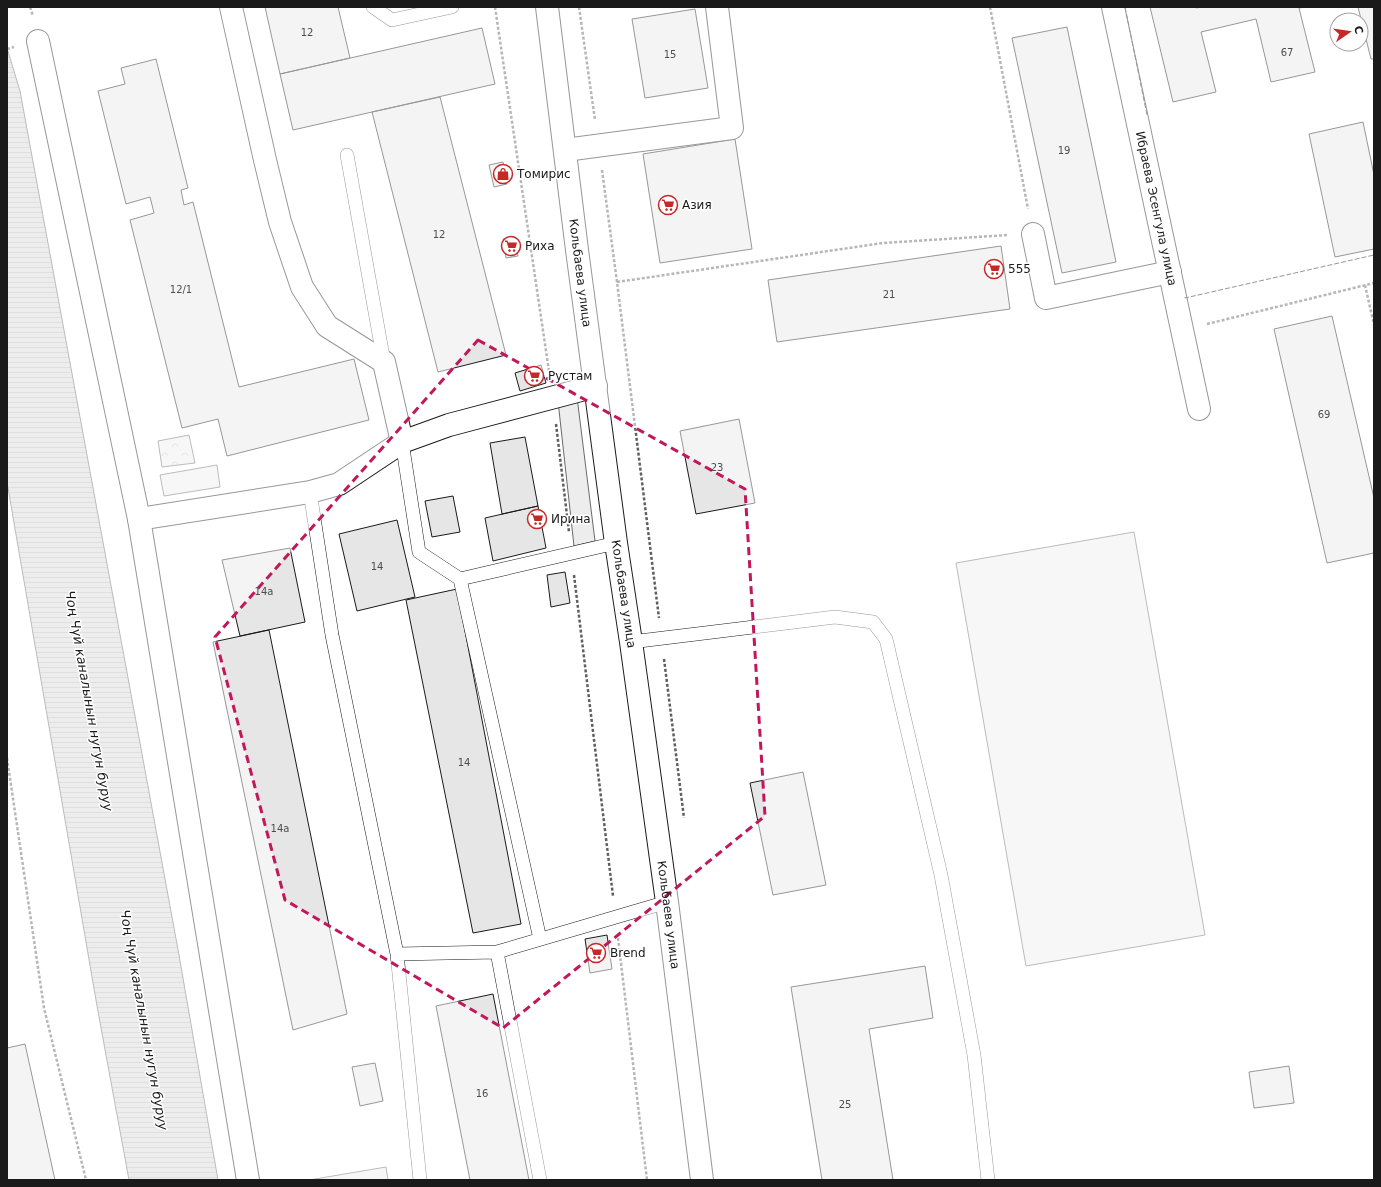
<svg xmlns="http://www.w3.org/2000/svg" width="1381" height="1187" viewBox="0 0 1381 1187" font-family="'DejaVu Sans',sans-serif">
	<style>
		.forest { fill: url(#forest-crowns); stroke: #6a6a6a }
		.built { fill: #ededed; stroke: #6a6a6a }
		.water { fill: url(#water-rules); stroke: #6a6a6a }
		.building { fill: #e6e6e6; stroke: #1a1a1a }
		.lines { fill: none; stroke-linecap: round; stroke-linejoin: round }
		.lane-casing { stroke: #1a1a1a; stroke-width: 14 }
		.street-casing { stroke: #1a1a1a; stroke-width: 24 }
		.secondary-casing { stroke: #1a1a1a; stroke-width: 24 }
		.path { stroke: #5f5f5f; stroke-width: 2.5; stroke-dasharray: 3 2; stroke-linecap: butt }
		.lane { stroke: #fff; stroke-width: 13 }
		.street { stroke: #fff; stroke-width: 22 }
		.secondary { stroke: #fff; stroke-width: 22 }
		.fence { stroke: #1a1a1a; stroke-width: 1; stroke-dasharray: 5 2; stroke-linecap: butt }
		.marked { fill: none; stroke: #c2185b; stroke-width: 3; stroke-dasharray: 8 5; stroke-linejoin: round }
		.labels { text-anchor: middle; dominant-baseline: central; stroke-width: 3; stroke-linejoin: round; paint-order: stroke }
		.number-label { font-size: 10px; fill: #4d4d4d }
		.poi-label { font-size: 12px; fill: #1a1a1a; stroke: #fff; text-anchor: start }
		.street-label { font-size: 12px; fill: #1a1a1a; stroke: #fff }
		.water-label { font-size: 13px; font-style: italic; fill: #1a1a1a; stroke: #fff }
	</style>
	<defs>
		<pattern id="forest-crowns" width="20" height="18" patternUnits="userSpaceOnUse"><rect width="20" height="18" fill="#ededed"/><path d="M2 6a3 3 0 1 1 6 0M12 15a3 3 0 1 1 6 0" fill="none" stroke="#cbcbcb"/></pattern>
		<pattern id="water-rules" width="6" height="5" patternUnits="userSpaceOnUse"><rect width="6" height="5" fill="#d7d7d7"/><path d="M0 2.5h6" fill="none" stroke="#b8b8b8"/></pattern>
	</defs>
	<rect width="100%" height="100%" fill="#fff"/>
	<path class="forest" d="M189 435 195 463 162 467 158 441Z"/>
	<path class="built" d="M577 397 595 541 574 546 558 401Z
		M217 465 220 487 164 496 160 475Z
		M1134 532 1205 935 1026 966 956 563Z
		M386 1167 388 1180H309Z"/>
	<path class="water" d="M7 48 20 91 179 955 218 1180H129L97 1006 7 482Z"/>
	<path class="building" d="M265 7H338L350 58 280 74Z
		M1150 7H1195L1196 8 1202 7H1305L1299 8 1315 72 1271 82 1256 19 1201 32 1216 92 1173 102Z
		M1358 7H1374V59H1371Z
		M695 9 708 88 645 98 632 19Z
		M1067 27 1116 262 1062 273 1012 38Z
		M482 28 495 84 293 130 280 74Z
		M156 59 188 188 181 190 184 205 193 202 239 387 354 359 369 420 227 456 218 419 182 428 130 220 154 213 150 197 126 204 98 91 125 84 121 68Z
		M440 97 506 355 438 372 372 112Z
		M1363 122 1374 175V249L1335 257 1309 134Z
		M735 139 752 249 660 263 643 154Z
		M503 162 507 184 494 187 489 165Z
		M514 237 518 256 506 258 503 239Z
		M1001 246 1010 309 777 342 768 280Z
		M1332 316 1374 498V553L1327 563 1274 329Z
		M541 365 546 383 520 391 515 373Z
		M739 419 755 503 696 514 680 431Z
		M525 437 538 506 502 514 490 443Z
		M453 496 460 532 432 537 425 501Z
		M538 506 546 548 493 561 485 518Z
		M397 520 415 597 357 611 339 534Z
		M290 548 305 622 240 636 222 560Z
		M565 572 570 603 551 607 547 575Z
		M457 589 521 924 473 933 406 600Z
		M269 630 347 1014 293 1030 213 642Z
		M803 772 826 885 773 895 750 783Z
		M607 935 612 969 590 973 585 939Z
		M925 966 933 1018 869 1029 893 1180H822L791 987Z
		M493 994 529 1180H470L436 1006Z
		M25 1044 55 1180H7V1048Z
		M375 1063 383 1101 360 1106 352 1067Z
		M1289 1066 1294 1103 1254 1108 1249 1072Z"/>
	<g class="lines">
		<defs>
			<path id="lane" d="M373 7 392 20 452 7
				M347 155 384 362
				M402 442 419 552 460 579 616 543
				M310 492 332 635 397 954 497 952 667 902
				M460 579 540 939
				M631 642 835 617 873 622 886 639 941 875 974 1055 988 1180
				M497 952 540 1180
				M397 954 420 1180"/>
			<g id="street">
				<path d="M231 7 265 160 280 222 302 287 327 326 384 362 402 442"/>
				<path id="s1" d="M1113 7 1199 409"/>
				<path d="M38 41 139 519 248 1180"/>
				<path d="M565 150 732 128 717 7"/>
				<path d="M1033 234 1046 298 1170 272"/>
				<path d="M139 519 310 492 339 484 402 442 449 425 596 386"/>
			</g>
			<g id="secondary">
				<path id="s2" d="M547 7 577 250 616 543 631 642 667 902 702 1180"/>
			</g>
		</defs>
		<use href="#lane" class="lane-casing"/>
		<use href="#street" class="street-casing"/>
		<use href="#secondary" class="secondary-casing"/>
		<path class="path" d="M30 7 33 16
			M495 7 549 371
			M579 7 595 120
			M990 7 1028 209
			M7 49 14 47
			M602 170 617 282 659 618
			M617 282 883 243 1008 235
			M1365 285 1374 325
			M1207 324 1374 283
			M556 424 569 532
			M574 575 613 896
			M664 659 684 818
			M7 758 44 1008 86 1180
			M618 938 647 1180"/>
		<use href="#lane" class="lane"/>
		<use href="#street" class="street"/>
		<use href="#secondary" class="secondary"/>
		<path class="fence" d="M1125 7 1147 115
			M1185 297V298L1374 255"/>
	</g>
	<path d="M0 0H1381V1187H0ZM478 340 745 489 765 816 503 1028 285 900 215 637Z" fill="#fff" fill-opacity=".55" fill-rule="evenodd"/>
	<path class="marked" d="M478 340 745 489 765 816 503 1028 285 900 215 637Z"/>
	<defs>
		<symbol id="shop-ring" viewBox="-11 -11 22 22"><circle r="9.5" fill="#fff" stroke="#c62828" stroke-width="1.5"/><path d="M-5-2.5h2.3a2.7 3.5 0 0 1 5.4 0H5L5.5 6h-11ZM-1.5-2.5h3a1.5 2.3 0 0 0-3 0Z" fill="#c62828"/></symbol>
		<symbol id="supermarket-ring" viewBox="-11 -11 22 22"><circle r="9.5" fill="#fff" stroke="#c62828" stroke-width="1.5"/><path d="M-6-5.5h2.5l.6 2H6L4.5 2H-2.5L-4.4-4H-6ZM-1.5 3.2a1.3 1.3 0 1 0 .1 0ZM3 3.2a1.3 1.3 0 1 0 .1 0Z" fill="#c62828"/></symbol>
	</defs>
	<g fill-rule="evenodd">
		<use href="#shop-ring" x="492" y="163" width="22" height="22"/>
		<use href="#supermarket-ring" x="657" y="194" width="22" height="22"/>
		<use href="#supermarket-ring" x="500" y="235" width="22" height="22"/>
		<use href="#supermarket-ring" x="983" y="258" width="22" height="22"/>
		<use href="#supermarket-ring" x="523" y="365" width="22" height="22"/>
		<use href="#supermarket-ring" x="526" y="508" width="22" height="22"/>
		<use href="#supermarket-ring" x="585" y="942" width="22" height="22"/>
	</g>
	<g class="labels">
		<g class="number-label">
			<text x="307" y="32">12</text>
			<text x="1287" y="52">67</text>
			<text x="670" y="54">15</text>
			<text x="1064" y="150">19</text>
			<text x="439" y="234">12</text>
			<text x="181" y="289">12/1</text>
			<text x="889" y="294">21</text>
			<text x="1324" y="414">69</text>
			<text x="717" y="467">23</text>
			<text x="377" y="566">14</text>
			<text x="264" y="591">14а</text>
			<text x="464" y="762">14</text>
			<text x="280" y="828">14а</text>
			<text x="482" y="1093">16</text>
			<text x="845" y="1104">25</text>
		</g>
		<g class="poi-label">
			<text x="517" y="174">Томирис</text>
			<text x="682" y="205">Азия</text>
			<text x="525" y="246">Риха</text>
			<text x="1008" y="269">555</text>
			<text x="548" y="376">Рустам</text>
			<text x="551" y="519">Ирина</text>
			<text x="610" y="953">Brend</text>
		</g>
		<g class="street-label">
			<text stroke="none"><textPath href="#s1" startOffset="206">Ибраева Эсенгула улица</textPath></text>
			<text stroke="none"><textPath href="#s2" startOffset="268">Кольбаева улица</textPath></text>
			<text stroke="none"><textPath href="#s2" startOffset="592">Кольбаева улица</textPath></text>
			<text stroke="none"><textPath href="#s2" startOffset="916">Кольбаева улица</textPath></text>
		</g>
		<g class="water-label">
			<text transform="translate(89 701) rotate(80)">Чоң Чүй каналынын нугун буруу</text>
			<text transform="translate(144 1020) rotate(80)">Чоң Чүй каналынын нугун буруу</text>
		</g>
	</g>
	<rect width="1381" height="1187" fill="none" stroke="#1a1a1a" stroke-width="16"/>
	<g transform="translate(1349 32) rotate(77)"><circle r="19" fill="#ffffff" stroke="#a3a3a3"/>
	<path d="M0-3L7 15L0 10L-7 15Z" fill="#c62828"/>
	<text y="-6" font-size="11" font-weight="bold" text-anchor="middle" fill="#1a1a1a">С</text>
	</g>
</svg>
